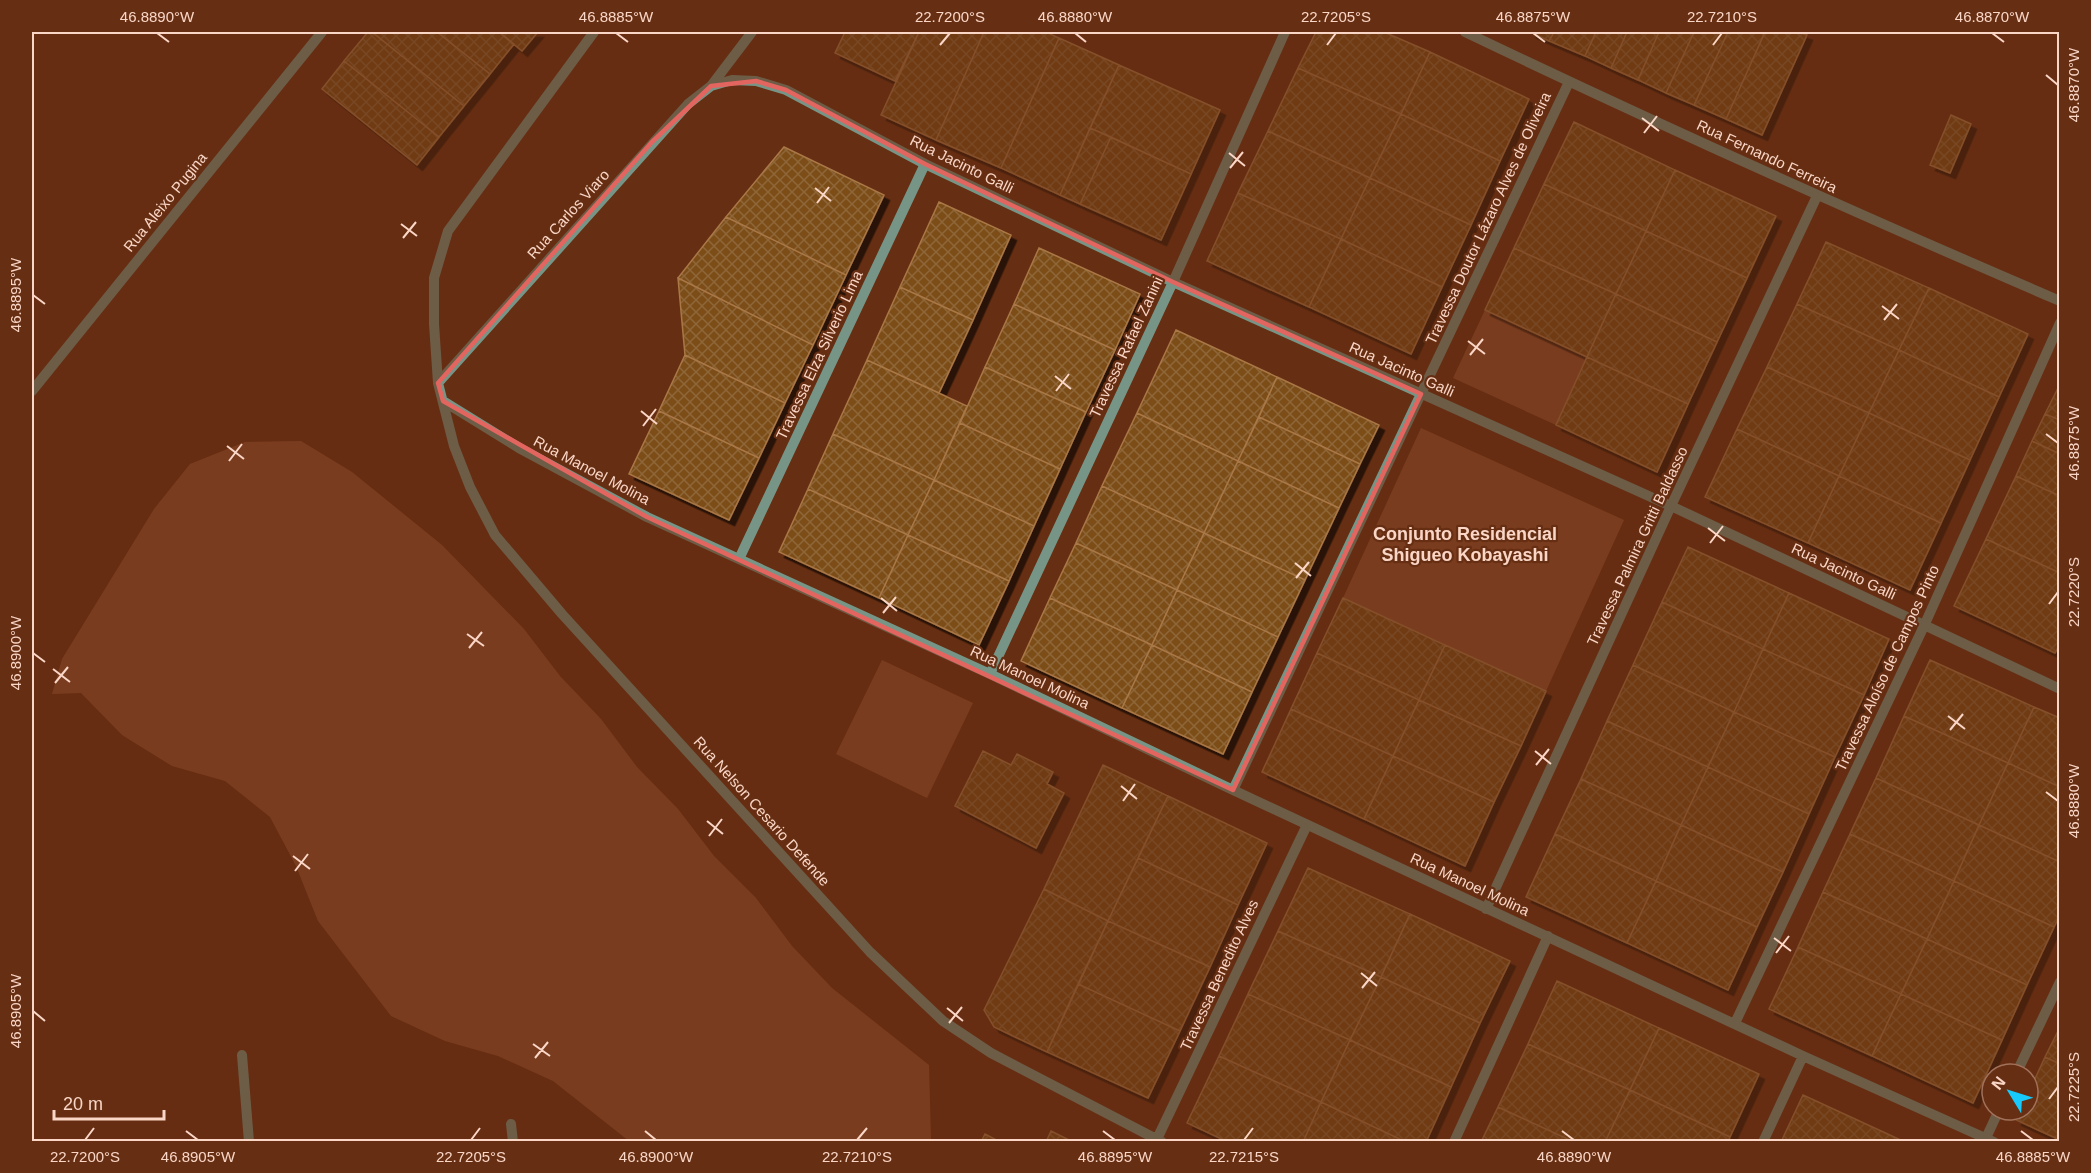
<svg xmlns="http://www.w3.org/2000/svg" width="2091" height="1173" viewBox="0 0 2091 1173" font-family="Arial,sans-serif">
	<style>
		.green { fill: #934f30 }
		.building { fill: url(#building-cross-hatch); stroke: #aa7847; stroke-width: 1.5; filter: url(#shadow) }
		.lines { fill: none; stroke-linecap: round; stroke-linejoin: round }
		.minor { stroke: #769586; stroke-width: 10 }
		.marked { fill: none; stroke: #e36560; stroke-width: 4.5; stroke-linejoin: round }
		.ticks { fill: none; stroke: #fad6c7; stroke-width: 2 }
		.labels { text-anchor: middle; dominant-baseline: central; stroke-width: 4.5; stroke-linejoin: round; paint-order: stroke }
		.street-label { font-size: 15px; fill: #fad6c7; stroke: #662e12 }
		.quarter-label { font-size: 18px; font-weight: bold; fill: #fad6c7; stroke: #662e12 }
		.neatline { fill: none; stroke: #fad6c7; stroke-width: 2 }
		.ticks-label { font-size: 15px; text-anchor: middle; fill: #fad6c7 }
	</style>
	<defs>
		<pattern id="building-cross-hatch" width="8" height="8" patternUnits="userSpaceOnUse" patternTransform="scale(1.5)"><rect width="8" height="8" fill="#7b4d19"/><path d="M0 0l8 8M0 8l8-8" fill="none" stroke="#8f6639"/></pattern>
		<filter id="shadow"><feDropShadow dx="5.5" dy="5.5" stdDeviation="0" flood-color="#0009"/></filter>
	</defs>
	<rect width="100%" height="100%" fill="#662e12"/>
	<path class="green" d="M1485 310 1587 357 1556 425 1453 378Z
		M1421 428 1624 520 1546 691 1343 598Z
		M301 441 352 472 442 545 524 629 560 676 601 719 637 767 678 809 714 856 756 898 792 946 832 988 929 1065 931 1141H629L553 1081 498 1056 445 1041 391 1016 318 921 296 866 270 817 225 781 172 766 122 735 81 693 52 694 62 659 154 509 190 464 245 442Z
		M882 660 973 703 927 798 836 754Z"/>
	<path class="building" d="M368 32H372L464 106 439 137 344 61Z
		M372 32H437L490 74 464 106Z
		M437 32H499L514 44 490 74Z
		M499 32H538L522 51Z
		M845 32H919L895 81 835 53Z
		M919 32H984L936 140 881 115Z
		M984 32H1046L1059 38 1001 168 936 140Z
		M1316 32H1384L1430 52 1401 114 1298 68Z
		M1530 32H1554L1549 41Z
		M1554 32H1596L1585 56 1549 41Z
		M1596 32H1627L1611 68 1585 56Z
		M1627 32H1659L1638 80 1611 68Z
		M1659 32H1694L1666 93 1638 80Z
		M1694 32H1728L1694 105 1666 93Z
		M1728 32H1765L1726 119 1694 105Z
		M1765 32H1799L1807 35 1762 135 1726 119Z
		M1059 38 1119 65 1060 195 1001 168Z
		M1430 52 1529 99 1500 161 1401 114Z
		M344 61 439 137 417 165 322 89Z
		M1119 65 1220 110 1191 174 1090 128Z
		M1298 68 1401 114 1370 178 1268 131Z
		M1401 114 1500 161 1471 225 1370 178Z
		M1951 115 1971 124 1950 173 1930 165Z
		M1574 122 1675 170 1646 231 1544 184Z
		M1090 128 1111 137 1080 204 1060 195Z
		M1268 131 1370 178 1341 239 1238 193Z
		M1111 137 1191 174 1161 240 1080 204Z
		M784 147 884 195 846 275 726 217Z
		M1675 170 1776 216 1747 278 1646 231Z
		M1370 178 1471 225 1442 287 1341 239Z
		M1544 184 1646 231 1616 294 1514 248Z
		M1238 193 1341 239 1309 307 1207 261Z
		M939 202 1011 235 973 320 900 287Z
		M726 217 846 275 813 345 678 278Z
		M1646 231 1747 278 1717 342 1616 294Z
		M1341 239 1442 287 1411 354 1309 307Z
		M1826 242 1929 288 1899 350 1797 304Z
		M1039 248 1140 294 1115 350 1014 304Z
		M1514 248 1616 294 1587 357 1485 310Z
		M678 278 813 345 785 403 685 355Z
		M900 287 973 320 939 393 867 360Z
		M1929 288 2028 334 1999 397 1899 350Z
		M1616 294 1717 342 1688 404 1587 357Z
		M1014 304 1115 350 1086 412 985 367Z
		M1797 304 1899 350 1869 413 1767 367Z
		M1176 330 1277 377 1238 461 1137 413Z
		M1899 350 1999 397 1970 460 1869 413Z
		M685 355 785 403 759 458 659 411Z
		M1587 357 1688 404 1657 472 1556 425Z
		M867 360 967 406 934 480 833 434Z
		M985 367 1086 412 1060 469 960 423Z
		M1767 367 1869 413 1839 476 1737 429Z
		M1277 377 1379 425 1360 464 1259 417Z
		M2060 384V420L2045 414Z
		M659 411 759 458 729 520 629 474Z
		M1137 413 1238 461 1204 533 1102 486Z
		M1869 413 1970 460 1941 523 1839 476Z
		M2045 414 2060 420V454L2032 441Z
		M1259 417 1360 464 1339 508 1238 461Z
		M960 423 1060 469 1034 526 934 480Z
		M1737 429 1839 476 1808 543 1705 497Z
		M833 434 934 480 908 535 808 489Z
		M2032 441 2060 454V496L2016 476Z
		M1238 461 1339 508 1305 580 1204 533Z
		M1839 476 1941 523 1910 590 1808 543Z
		M2016 476 2060 496V573L1986 539Z
		M934 480 1034 526 1009 581 908 535Z
		M1102 486 1204 533 1177 590 1076 543Z
		M808 489 908 535 879 598 779 552Z
		M1204 533 1305 580 1278 637 1177 590Z
		M908 535 1009 581 979 645 879 598Z
		M1986 539 2060 573V644L2055 653 1954 606Z
		M1076 543 1177 590 1152 645 1050 598Z
		M1688 547 1789 593 1763 649 1662 602Z
		M1177 590 1278 637 1252 692 1152 645Z
		M1789 593 1889 639 1864 695 1763 649Z
		M1050 598 1152 645 1122 708 1021 661Z
		M1343 598 1445 645 1419 700 1317 653Z
		M1662 602 1763 649 1734 712 1633 665Z
		M1152 645 1252 692 1223 754 1122 708Z
		M1445 645 1546 691 1521 746 1419 700Z
		M1763 649 1864 695 1835 757 1734 712Z
		M1317 653 1419 700 1393 756 1291 709Z
		M1930 660 2034 707 2008 763 1904 716Z
		M1633 665 1734 712 1708 767 1607 721Z
		M1419 700 1521 746 1494 802 1393 756Z
		M2034 707 2060 718V787L2008 763Z
		M1291 709 1393 756 1364 819 1262 772Z
		M1734 712 1835 757 1809 814 1708 767Z
		M1904 716 2008 763 1979 825 1876 778Z
		M1607 721 1708 767 1681 825 1581 779Z
		M983 751 1011 765 1017 754 1053 772 1047 784 1064 793 1036 848 955 806Z
		M1393 756 1494 802 1465 866 1364 819Z
		M2008 763 2060 787V862L1979 825Z
		M1103 765 1168 796 1108 921 1044 889Z
		M1708 767 1809 814 1783 872 1681 825Z
		M1876 778 1979 825 1954 881 1850 834Z
		M1581 779 1681 825 1656 881 1555 834Z
		M1168 796 1267 843 1238 905 1138 858Z
		M1681 825 1783 872 1757 927 1656 881Z
		M1979 825 2060 862V915L2054 927 1954 881Z
		M1555 834 1656 881 1627 943 1526 897Z
		M1850 834 1954 881 1927 939 1823 892Z
		M1138 858 1238 905 1210 967 1108 921Z
		M1308 868 1410 914 1381 977 1278 931Z
		M1656 881 1757 927 1728 990 1627 943Z
		M1954 881 2054 927 2027 985 1927 939Z
		M1044 889 1108 921 1047 1052 994 1027 984 1010Z
		M1823 892 1927 939 1901 994 1798 947Z
		M1410 914 1510 961 1480 1023 1381 977Z
		M1108 921 1210 967 1180 1031 1078 984Z
		M1278 931 1381 977 1350 1040 1248 994Z
		M1927 939 2027 985 2002 1040 1901 994Z
		M1798 947 1901 994 1872 1056 1769 1009Z
		M1381 977 1480 1023 1451 1087 1350 1040Z
		M1557 981 1659 1028 1630 1090 1528 1044Z
		M1078 984 1180 1031 1148 1098 1047 1052Z
		M1248 994 1350 1040 1321 1102 1219 1056Z
		M1901 994 2002 1040 1973 1103 1872 1056Z
		M2060 1027V1064L2045 1057Z
		M1659 1028 1759 1074 1730 1137 1630 1090Z
		M1350 1040 1451 1087 1426 1142H1406L1321 1102Z
		M1528 1044 1630 1090 1605 1142H1574L1498 1107Z
		M1219 1056 1321 1102 1303 1142H1228L1187 1123Z
		M2045 1057 2060 1064V1140L2016 1120 2021 1110H2028V1094Z
		M1630 1090 1730 1137 1728 1142H1605Z
		M1803 1095 1905 1142H1781Z
		M1321 1102 1406 1142H1303Z
		M1498 1107 1574 1142H1481Z
		M1051 1131 1073 1142H1046Z
		M985 1134 1000 1142H981Z"/>
	<g class="lines">
		<path class="minor" d="M594 32 448 231 434 278V324L438 383 454 446 470 487 495 535 562 614 870 952 943 1021 991 1053 1162 1142
			M1465 32C1661 126 1860 215 2060 301
			M711 86 752 32
			M438 383 688 104 711 86 732 80 756 81 786 90 925 164 1173 282 1671 506 2060 689
			M32 391 322 32
			M443 401 519 448 647 517 990 674 1233 790 1803 1056 1994 1142
			M739 559 925 164
			M990 674 1173 282 1285 32
			M1233 790 1569 82
			M1486 909 1671 506 1817 196
			M1735 1023 1924 626 2060 323
			M242 1055 249 1142
			M2016 1074 2060 982
			M511 1124 513 1142
			M1986 1138 1999 1110
			M1157 1139 1307 825
			M1454 1142 1548 936
			M1763 1142 1803 1056"/>
	</g>
	<path d="M0 0H2091V1173H0ZM756 81 786 90 925 164 1173 282 1421 394 1233 790 647 517 443 401 438 383 652 142 711 86Z" fill="#662e12" fill-opacity=".55" fill-rule="evenodd"/>
	<path class="marked" d="M756 81 786 90 925 164 1173 282 1421 394 1233 790 647 517 443 401 438 383 652 142 711 86Z"/>
	<path class="ticks" d="M157 33 169 42M616 33 628 42M1075 33 1086 42M1533 33 1545 42M1992 33 2004 42M940 45 950 33M1327 45 1336 33M1713 45 1722 33M2046 75 2058 85M1642 118 1659 131M1644 133 1657 116M1229 153 1245 166M1230 168 1243 152M815 188 831 201M817 203 829 187M401 224 417 236M403 238 416 222M33 295 45 304M1882 306 1899 319M1884 320 1897 304M1468 341 1485 354M1470 355 1483 339M1055 376 1071 389M1056 391 1069 374M641 411 657 424M643 426 656 409M2046 434 2058 443M227 446 244 459M229 461 242 444M1708 528 1725 541M1710 543 1723 526M1295 563 1311 576M1296 578 1309 562M881 598 897 611M2049 604 2058 592M883 613 896 597M467 634 484 646M469 648 482 632M33 653 45 662M53 669 70 682M55 683 68 667M1948 716 1965 729M1950 730 1963 714M1535 751 1551 764M1536 765 1549 749M1121 786 1137 799M2046 792 2058 801M1123 801 1135 784M707 821 723 834M709 836 722 819M293 856 310 869M295 871 308 854M1774 938 1791 951M1776 953 1789 936M1361 973 1377 986M1362 988 1375 972M947 1008 963 1021M33 1011 45 1021M949 1023 962 1007M533 1044 550 1056M535 1058 548 1042M2049 1099 2058 1087M186 1131 198 1140M645 1131 656 1140M1103 1131 1115 1140M1562 1131 1574 1140M2021 1131 2033 1140M85 1140 94 1128M471 1140 480 1128M857 1140 867 1128M1244 1140 1253 1128"/>
	<g class="labels">
		<g class="street-label">
			<text transform="translate(1767 156) rotate(25)">Rua Fernando Ferreira</text>
			<text transform="translate(962 164) rotate(26)">Rua Jacinto Galli</text>
			<text transform="translate(165 202) rotate(-51)">Rua Aleixo Pugina</text>
			<text transform="translate(568 214) rotate(-48)">Rua Carlos Viaro</text>
			<text transform="translate(1488 218) rotate(-65)">Travessa Doutor Lázaro Alves de Oliveira</text>
			<text transform="translate(1126 347) rotate(-65)">Travessa Rafael Zanini</text>
			<text transform="translate(819 355) rotate(-65)">Travessa Elza Silverio Lima</text>
			<text transform="translate(1402 369) rotate(24)">Rua Jacinto Galli</text>
			<text transform="translate(592 470) rotate(28)">Rua Manoel Molina</text>
			<text transform="translate(1637 546) rotate(-65)">Travessa Palmira Gritti Baldasso</text>
			<text transform="translate(1844 571) rotate(25)">Rua Jacinto Galli</text>
			<text transform="translate(1887 668) rotate(-65)">Travessa Aloíso de Campos Pinto</text>
			<text transform="translate(1030 677) rotate(25)">Rua Manoel Molina</text>
			<text transform="translate(762 811) rotate(48)">Rua Nelson Cesario Defende</text>
			<text transform="translate(1470 884) rotate(25)">Rua Manoel Molina</text>
			<text transform="translate(1219 975) rotate(-65)">Travessa Benedito Alves</text>
		</g>
		<g class="quarter-label">
			<text x="1465" y="534">Conjunto Residencial<tspan x="1465" dy="21">Shigueo Kobayashi</tspan></text>
		</g>
	</g>
	<rect width="2091" height="1173" fill="none" stroke="#662e12" stroke-width="66"/>
	<g transform="translate(2010 1092) rotate(308)"><circle r="28" fill="#662e12" stroke="#a1715a" stroke-width="1.5"/>
	<path d="M0-4.5L10 22L0 15L-10 22Z" fill="#17cafb"/>
	<text y="-9" font-size="16" font-weight="bold" text-anchor="middle" fill="#fad6c7">N</text>
	</g>
	<path d="M54 1110v9h110v-9" fill="none" stroke="#fad6c7" stroke-width="3"/>
	<text x="63" y="1110" font-size="18" fill="#fad6c7" stroke="#662e12" stroke-width="4.5" paint-order="stroke">20 m</text>
	<rect x="33" y="33" width="2025" height="1107" class="neatline"/>
	<g class="ticks-label">
		<text x="157" y="22">46.8890°W</text>
		<text x="616" y="22">46.8885°W</text>
		<text x="950" y="22">22.7200°S</text>
		<text x="1075" y="22">46.8880°W</text>
		<text x="1336" y="22">22.7205°S</text>
		<text x="1533" y="22">46.8875°W</text>
		<text x="1722" y="22">22.7210°S</text>
		<text x="1992" y="22">46.8870°W</text>
		<text transform="translate(2074 85) rotate(-90)" y="5">46.8870°W</text>
		<text transform="translate(16 295) rotate(-90)" y="5">46.8895°W</text>
		<text transform="translate(2074 443) rotate(-90)" y="5">46.8875°W</text>
		<text transform="translate(2074 592) rotate(-90)" y="5">22.7220°S</text>
		<text transform="translate(16 653) rotate(-90)" y="5">46.8900°W</text>
		<text transform="translate(2074 801) rotate(-90)" y="5">46.8880°W</text>
		<text transform="translate(16 1011) rotate(-90)" y="5">46.8905°W</text>
		<text transform="translate(2074 1087) rotate(-90)" y="5">22.7225°S</text>
		<text x="85" y="1162">22.7200°S</text>
		<text x="198" y="1162">46.8905°W</text>
		<text x="471" y="1162">22.7205°S</text>
		<text x="656" y="1162">46.8900°W</text>
		<text x="857" y="1162">22.7210°S</text>
		<text x="1115" y="1162">46.8895°W</text>
		<text x="1244" y="1162">22.7215°S</text>
		<text x="1574" y="1162">46.8890°W</text>
		<text x="2033" y="1162">46.8885°W</text>
	</g>
</svg>
